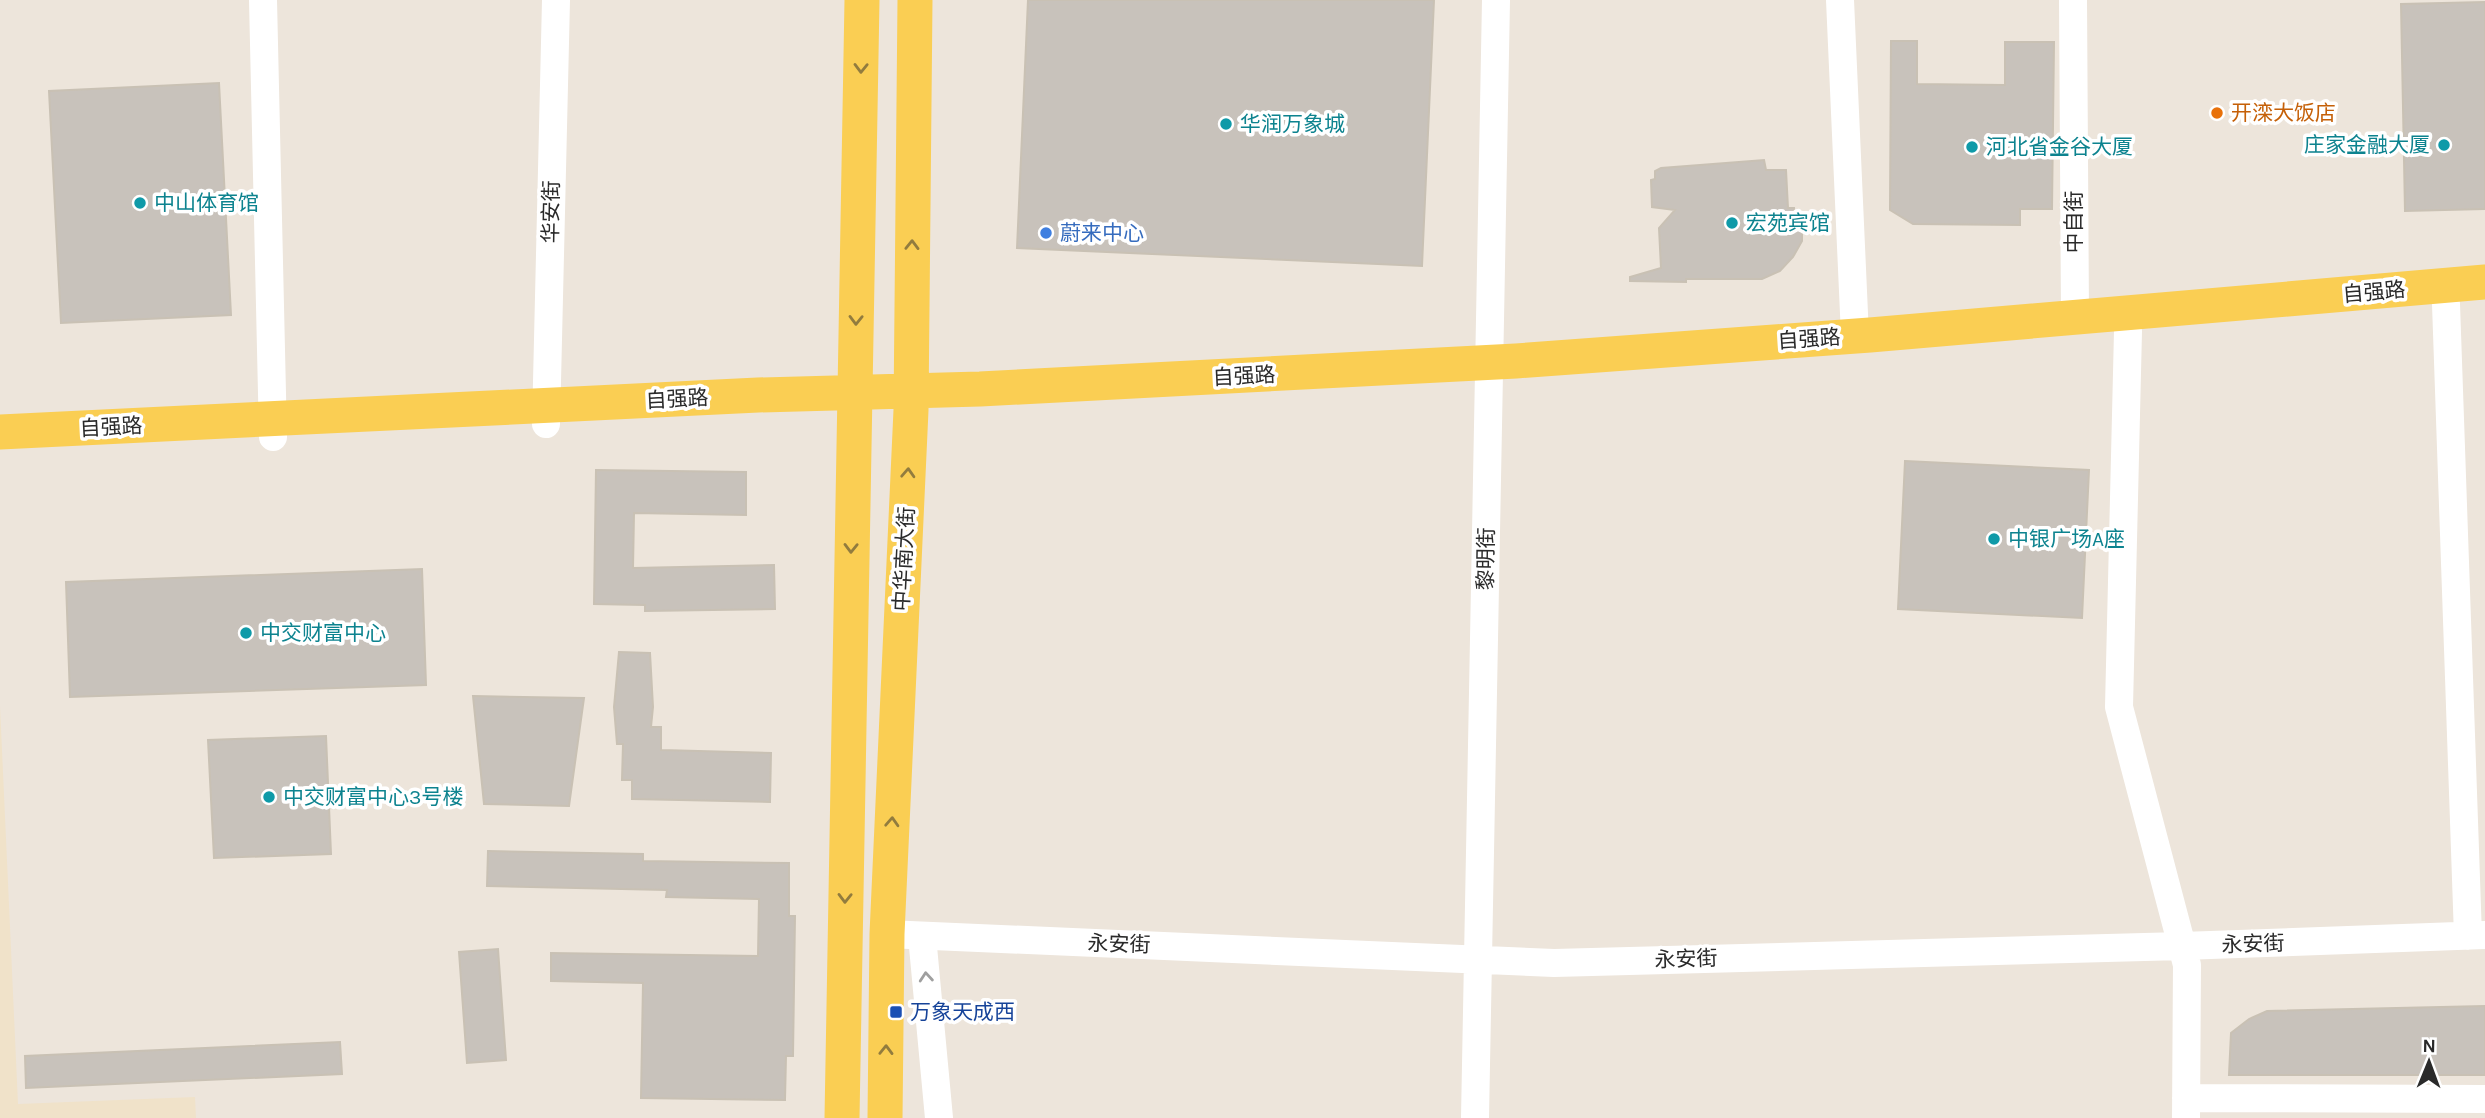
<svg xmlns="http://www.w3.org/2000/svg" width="2485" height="1118" viewBox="0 0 2485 1118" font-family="Karla,'Noto Sans SC',sans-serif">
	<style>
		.education { fill: #f0e2c9 }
		.building { fill: #c8c2bb; stroke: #c9c1b4; stroke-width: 2 }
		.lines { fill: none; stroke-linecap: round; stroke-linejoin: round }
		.minor { stroke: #fff; stroke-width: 28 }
		.major { stroke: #face53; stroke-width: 35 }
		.oneway { stroke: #927c3e }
		.oneway2 { stroke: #9f9f9f }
		.food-dot { fill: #e8710a; stroke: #fff; stroke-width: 2.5 }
		.culture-dot { fill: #0f9aa8; stroke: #fff; stroke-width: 2.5 }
		.shop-dot { fill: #3f7fe0; stroke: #fff; stroke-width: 2.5 }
		.transit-dot { fill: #1a4fb4; stroke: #fff; stroke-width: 2.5 }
		.labels { text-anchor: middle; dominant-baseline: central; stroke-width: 7; stroke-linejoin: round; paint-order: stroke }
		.food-label { font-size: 21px; fill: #c56008; stroke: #fff; text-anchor: start }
		.culture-label { font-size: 21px; fill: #0d838f; stroke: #fff; text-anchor: start }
		.street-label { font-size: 21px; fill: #2a2a2a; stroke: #fff }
		.shop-label { font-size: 21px; fill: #366cbe; stroke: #fff; text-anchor: start }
		.transit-label { font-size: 21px; fill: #164399; stroke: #fff; text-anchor: start }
	</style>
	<rect width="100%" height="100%" fill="#ede5db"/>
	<path class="education" d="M0 706 18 1104 195 1097 196 1118H0Z"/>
	<path class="building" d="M1028 0H1434L1422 266 1017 248Z
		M2485 2V209L2405 211 2401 4Z
		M1891 41H1917V84L2005 85V42H2054L2052 209H2020V225L1913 224 1890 210Z
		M219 83 231 315 61 323 49 91Z
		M1764 160 1766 170H1786L1788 208H1794L1795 221 1802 220V241L1793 257 1780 271 1762 279H1686V282L1630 281V277L1661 268 1659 228 1675 210 1652 207 1651 180 1655 179V171L1661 168Z
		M1905 461 2089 470 2082 618 1898 609Z
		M596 470 746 472V515L634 513 633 568 774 565 775 609 645 611V605L594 604Z
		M422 569 426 685 70 697 66 582Z
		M619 652 650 653 653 707 651 727H661V750L771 753 770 802 632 799V780H622L623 744H617L614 707Z
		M473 696 584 698 569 806 484 804Z
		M326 736 331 854 214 858 208 740Z
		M488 851 643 854V861L789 863V916H795L793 1056H786L785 1100 641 1098 643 983 551 981V953L758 956 759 899 666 897 667 890 487 886Z
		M498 949 506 1060 467 1063 459 952Z
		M2485 1006V1075H2229L2231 1033 2249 1019 2267 1011Z
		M340 1042 342 1074 26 1088 25 1056Z"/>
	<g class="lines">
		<path class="minor" d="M263 0 273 437
			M1840 0 1855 336
			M2073 0 2075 317
			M2446 304 2468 936
			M2128 331 2119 707 2187 965 2186 1118
			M546 424 556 0
			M887 934 1554 963 2182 946 2485 935
			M922 936 939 1118
			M2186 1098 2485 1099
			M1475 1118 1496 0"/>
		<path class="major" d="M0 432 758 395 980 389 1516 361 1870 335 2485 282
			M842 1118 862 0
			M885 1118 887 934 911 410 915 0"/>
	</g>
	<defs><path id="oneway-chevron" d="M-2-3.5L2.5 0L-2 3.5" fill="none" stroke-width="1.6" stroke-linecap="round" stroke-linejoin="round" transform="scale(1.75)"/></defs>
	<g class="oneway">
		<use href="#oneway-chevron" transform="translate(861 68) rotate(91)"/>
		<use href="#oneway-chevron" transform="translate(912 245) rotate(-89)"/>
		<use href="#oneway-chevron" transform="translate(856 320) rotate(91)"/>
		<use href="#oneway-chevron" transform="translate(908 473) rotate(-87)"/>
		<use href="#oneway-chevron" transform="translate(851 548) rotate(91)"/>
		<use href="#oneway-chevron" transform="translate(892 822) rotate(-87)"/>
		<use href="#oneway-chevron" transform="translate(845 898) rotate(91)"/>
		<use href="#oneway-chevron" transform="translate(886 1050) rotate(-89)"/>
	</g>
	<use class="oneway2" href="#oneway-chevron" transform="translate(926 977) rotate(-95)"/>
	<circle class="food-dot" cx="2217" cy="113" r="7"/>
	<g class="culture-dot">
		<circle cx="1226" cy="124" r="7"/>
		<circle cx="2444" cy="145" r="7"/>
		<circle cx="1972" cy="147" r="7"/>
		<circle cx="140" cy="203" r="7"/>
		<circle cx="1732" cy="223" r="7"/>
		<circle cx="1994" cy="539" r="7"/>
		<circle cx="246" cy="633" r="7"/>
		<circle cx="269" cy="797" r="7"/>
	</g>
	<circle class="shop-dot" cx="1046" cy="233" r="7"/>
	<rect class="transit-dot" x="889" y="1005" width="14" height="14" rx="3.5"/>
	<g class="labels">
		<g class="food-label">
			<text x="2231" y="113">开滦大饭店</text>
		</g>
		<g class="culture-label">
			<text x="1240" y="124">华润万象城</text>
			<text x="2430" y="145" text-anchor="end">庄家金融大厦</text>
			<text x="1986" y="147">河北省金谷大厦</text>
			<text x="154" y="203">中山体育馆</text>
			<text x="1746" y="223">宏苑宾馆</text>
			<text x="2008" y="539">中银广场A座</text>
			<text x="260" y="633">中交财富中心</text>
			<text x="283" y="797">中交财富中心3号楼</text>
		</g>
		<g class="street-label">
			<text transform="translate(551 212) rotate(-89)">华安街</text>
			<text transform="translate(2074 222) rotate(-90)">中自街</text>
			<text transform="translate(2374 292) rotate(-5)">自强路</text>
			<text transform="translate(1809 339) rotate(-4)">自强路</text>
			<text transform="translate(1244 376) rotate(-3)">自强路</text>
			<text transform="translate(677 399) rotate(-3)">自强路</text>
			<text transform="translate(111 427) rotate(-3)">自强路</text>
			<text transform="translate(904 559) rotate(-87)">中华南大街</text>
			<text transform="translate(1486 559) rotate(-89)">黎明街</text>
			<text transform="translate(1119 944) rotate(2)">永安街</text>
			<text transform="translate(2253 944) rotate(-2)">永安街</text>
			<text transform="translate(1686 959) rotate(-2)">永安街</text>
		</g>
		<g class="shop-label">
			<text x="1060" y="233">蔚来中心</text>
		</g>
		<g class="transit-label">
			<text x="910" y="1012">万象天成西</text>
		</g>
	</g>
	<g transform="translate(2429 1062) rotate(1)" stroke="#ffffff" stroke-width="5" paint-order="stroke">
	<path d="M0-5L12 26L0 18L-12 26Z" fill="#2a2a2a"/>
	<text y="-10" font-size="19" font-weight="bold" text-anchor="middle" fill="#2a2a2a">N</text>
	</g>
</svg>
